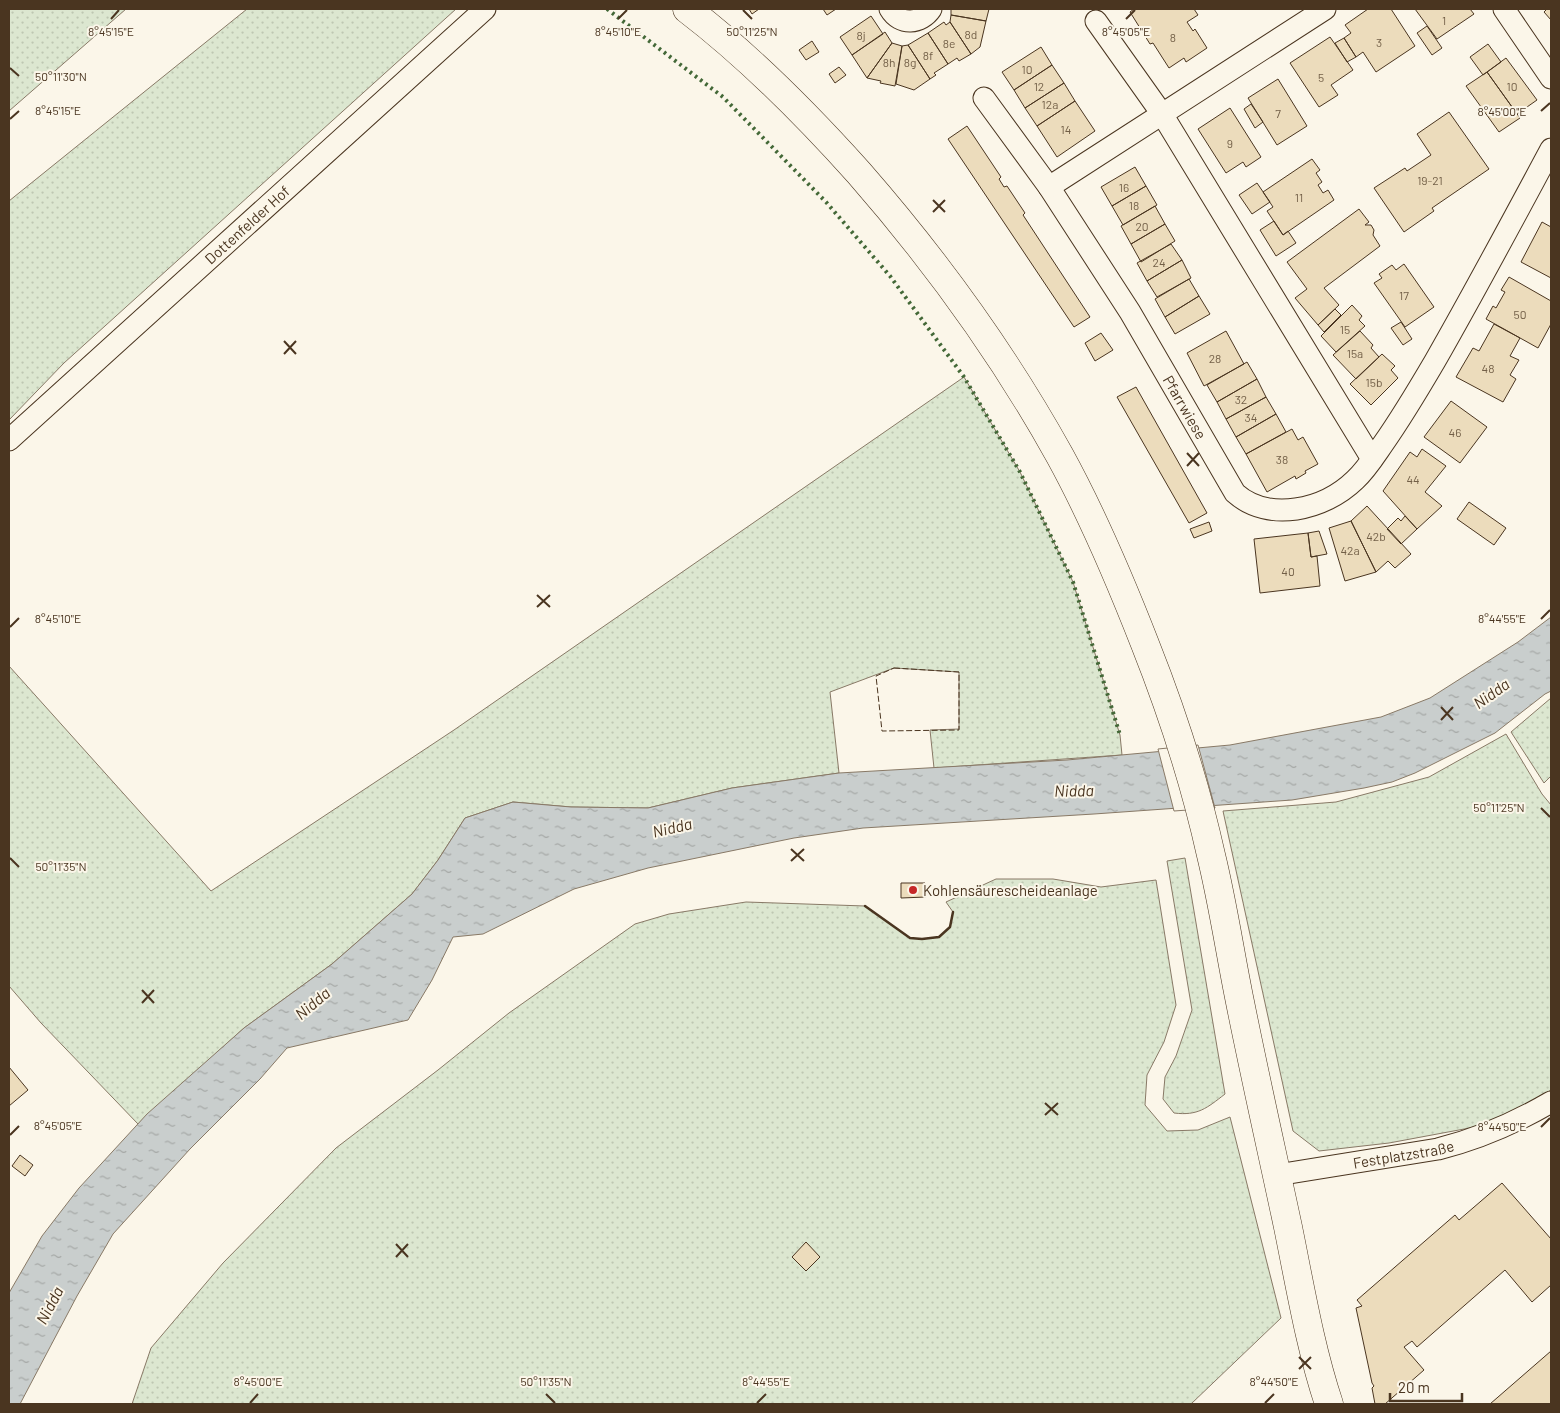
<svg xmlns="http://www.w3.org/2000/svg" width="1560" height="1413" viewBox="0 0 1560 1413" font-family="Barlow,sans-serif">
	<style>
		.grass { fill: url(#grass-dots); stroke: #887966 }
		.water { fill: url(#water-ripples); stroke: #887966 }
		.pier { fill: #fbf6e9; stroke: #887966 }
		.building { fill: #ecdcbc; stroke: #4a3520 }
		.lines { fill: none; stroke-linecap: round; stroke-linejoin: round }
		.street-casing { stroke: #4a3520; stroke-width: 23 }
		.secondary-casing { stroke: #4a3520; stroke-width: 29 }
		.street { stroke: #fbf6e9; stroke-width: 21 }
		.secondary { stroke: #fbf6e9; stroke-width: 28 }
		.hedge { stroke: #436837; stroke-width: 4; stroke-dasharray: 2.5 4; stroke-linecap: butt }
		.fence { stroke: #4a3520; stroke-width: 1; stroke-dasharray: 6 2.5; stroke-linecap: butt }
		.wall { stroke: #4a3520; stroke-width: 2.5 }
		.ticks { fill: none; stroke: #4a3520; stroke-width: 2 }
		.poi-dot { fill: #c62828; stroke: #fbf6e9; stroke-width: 2 }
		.labels { text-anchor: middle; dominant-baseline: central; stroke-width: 4; stroke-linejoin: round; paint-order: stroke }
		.number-label { font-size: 12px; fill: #725f47 }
		.street-label { font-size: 15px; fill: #4a3520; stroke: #fbf6e9 }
		.poi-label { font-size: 15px; fill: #4a3520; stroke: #fbf6e9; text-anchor: start }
		.water-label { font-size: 16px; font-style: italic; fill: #4a3520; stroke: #fbf6e9 }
		.ticks-label { font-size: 12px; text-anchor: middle; fill: #4a3520; stroke: #fbf6e9; stroke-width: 4; stroke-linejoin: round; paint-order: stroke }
	</style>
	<defs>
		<pattern id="grass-dots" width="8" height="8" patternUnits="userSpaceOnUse" patternTransform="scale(1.25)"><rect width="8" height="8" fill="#dce7d0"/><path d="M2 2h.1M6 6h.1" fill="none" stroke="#bec7b2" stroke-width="1.8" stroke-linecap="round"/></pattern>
		<pattern id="water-ripples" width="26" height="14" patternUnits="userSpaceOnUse" patternTransform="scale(1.25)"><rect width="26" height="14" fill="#c9cecd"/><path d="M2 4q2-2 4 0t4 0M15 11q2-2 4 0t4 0" fill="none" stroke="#a5a8a6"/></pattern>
	</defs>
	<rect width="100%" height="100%" fill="#fbf6e9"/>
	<path class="grass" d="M9 9H126L9 111Z
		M247 9H456L64 363 9 420V201Z
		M964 377 1020 472 1073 582 1120 735 1122 755 934 768 930 730 959 729V672L894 668 830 692 839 773 732 788 648 808 571 807 513 802 465 818 438 860 412 894 332 964 244 1028 138 1124 41 1023 9 986V666L211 891 454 730Z
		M1551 698V776L1544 783 1511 732Z
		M1506 734 1542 794 1551 805V1090L1491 1124 1389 1143 1319 1151 1293 1131 1223 811 1336 802 1429 777Z
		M1185 858 1225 1094C1207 1108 1198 1116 1174 1113L1163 1099 1165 1077 1176 1056 1192 1010 1167 861Z
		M996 879H1053L1101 887 1156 880 1176 1005 1164 1042 1147 1075 1145 1105 1167 1131 1198 1130 1230 1117 1281 1318 1191 1404H132L151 1348 223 1263 336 1148 438 1070 509 1013 635 924 669 914 746 902 865 906 910 938 922 939 939 937 950 927 953 912 946 902Z"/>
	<path class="water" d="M1551 617V691L1545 694 1495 733 1415 773 1392 782 1364 788 1292 800 1094 814 863 828 794 838 648 868 574 889 483 934 453 937 432 980 408 1020 287 1048 260 1079 190 1149 113 1234 77 1296 20 1404H9V1293L42 1236 79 1188 147 1114 244 1028 332 964 412 894 438 860 465 818 513 802 571 807 648 808 732 788 839 773 1067 760 1230 745 1381 717 1430 698 1518 642Z"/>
	<path class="pier" d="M1198 745 1215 808 1174 811 1158 749Z"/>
	<path class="building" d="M749 9H759L752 14Z
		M823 9H836L827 15Z
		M951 9H989L986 21 951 15Z
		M1134 9H1194L1198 15 1187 22 1193 31 1195 29 1207 48 1186 62 1184 58 1169 68 1153 43 1150 44 1130 12Z
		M1368 9H1391L1415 46 1376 72 1363 52 1356 57 1344 38 1351 33 1345 25Z
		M1415 9H1470L1474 14 1437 39Z
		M1547 9H1551V20L1544 12Z
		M951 15 986 21 980 47 971 54 950 22Z
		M871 16 883 34 852 55 840 37Z
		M944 22 946 25 950 22 971 54 959 61 957 58 948 64 928 33Z
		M1427 26 1442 48 1432 55 1417 33Z
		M885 32 892 43 867 78 852 55Z
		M928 33 948 64 934 73 936 75 930 79 908 45Z
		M1330 37 1353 70 1331 85 1338 95 1319 107 1290 63Z
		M1344 38 1356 57 1347 62 1335 43Z
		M812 41 819 52 806 60 799 50Z
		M892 43 902 46 895 86 880 83 881 81 867 78Z
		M1488 44 1501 62 1483 75 1470 57Z
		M908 45 930 79 914 90 896 84 902 46Z
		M1041 47 1052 65 1014 90 1002 72Z
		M1506 58 1537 100 1517 114 1487 72Z
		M1052 65 1064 83 1025 108 1014 90Z
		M839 67 846 75 835 83 829 74Z
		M1487 72 1520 118 1499 132 1466 86Z
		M1278 79 1307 126 1277 145 1248 98Z
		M1064 83 1075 101 1037 126 1025 108Z
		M1075 101 1095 131 1057 157 1037 126Z
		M1251 104 1263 122 1255 128 1244 109Z
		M1230 108 1261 157 1246 167 1243 162 1226 173 1198 129Z
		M1449 112 1489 169 1432 208 1434 211 1404 232 1374 188 1405 168 1407 171 1431 155 1417 134Z
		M967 126 1001 177 999 179 1004 187 1007 186 1025 213 1023 215 1090 317 1074 327 948 139Z
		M1312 159 1320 170 1316 173 1322 182 1318 185 1323 193 1328 190 1334 200 1283 235 1267 211 1273 207 1263 192Z
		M1135 167 1146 186 1112 206 1101 187Z
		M1257 183 1270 202 1252 214 1239 195Z
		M1146 186 1157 205 1123 225 1112 206Z
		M1155 206 1165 224 1131 244 1121 226Z
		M1359 209 1369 222 1365 225H1371L1374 230 1373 235 1380 246 1324 288 1339 305 1318 325 1295 298 1307 289 1287 262Z
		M1274 221 1283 235 1288 231 1296 243 1276 256 1260 230Z
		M1542 222 1551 227V278L1521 262Z
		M1165 224 1175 241 1141 262 1131 244Z
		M1171 244 1182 260 1147 281 1137 263Z
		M1182 260 1191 278 1157 297 1147 281Z
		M1404 264 1434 307 1405 327 1374 283 1382 278 1379 274 1392 265 1396 270Z
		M1509 277 1551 301V324L1538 348 1486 319 1493 306 1496 308 1505 292 1501 290Z
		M1189 279 1199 296 1165 317 1155 299Z
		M1199 296 1210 314 1175 334 1165 317Z
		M1352 305 1362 316 1359 320 1365 326 1336 352 1321 336Z
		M1335 309 1341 315 1324 332 1318 325Z
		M1401 322 1412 339 1403 345 1391 328Z
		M1494 324 1520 338 1510 356 1519 360 1510 375 1516 379 1503 402 1456 377 1473 348 1479 351Z
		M1226 331 1244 364 1204 386 1187 353Z
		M1360 331 1373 345 1371 348 1379 357 1356 379 1333 355Z
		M1101 333 1113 350 1095 361 1085 343Z
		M1382 354 1395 366 1391 370 1398 378 1371 405 1350 384Z
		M1247 362 1257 379 1217 402 1207 385Z
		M1257 379 1266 397 1226 419 1217 402Z
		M1136 387 1207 513 1189 523 1117 397Z
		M1266 397 1276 414 1236 437 1226 419Z
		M1451 401 1487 427 1460 463 1424 437Z
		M1276 414 1286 432 1246 454 1236 437Z
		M1292 429 1298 440 1303 437 1318 464 1305 471 1306 473 1296 479 1295 476 1267 492 1246 454Z
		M1422 449 1446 466 1425 492 1442 506 1417 529 1383 491 1410 452 1417 457Z
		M1469 502 1506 528 1494 545 1457 519Z
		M1367 506 1411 554 1395 568 1388 561 1376 572 1351 521Z
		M1405 516 1417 529 1401 544 1387 529 1398 518 1401 521Z
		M1351 521 1376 572 1345 581 1329 528Z
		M1209 522 1212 531 1194 538 1190 529Z
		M1319 531 1327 554 1311 557 1308 533Z
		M1308 533 1311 557 1317 556 1320 586 1260 593 1254 539Z
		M901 883H925L926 897 901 898Z
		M9 1067 28 1090 9 1106Z
		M20 1155 33 1165 25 1176 12 1166Z
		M1502 1183 1551 1239V1285L1532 1302 1505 1270 1417 1347 1412 1341 1404 1347 1424 1370 1385 1404H1375L1372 1388 1374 1386 1372 1383 1356 1308 1362 1306 1357 1300 1455 1215 1459 1220Z
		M806 1242 820 1257 806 1271 792 1257Z
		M1551 1351V1404H1490Z"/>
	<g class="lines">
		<defs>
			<g id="street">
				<path d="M890 9C900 26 921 24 931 9"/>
				<path d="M1504 9 1551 78"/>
				<path d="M1096 21 1162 114 1372 459"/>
				<path id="s1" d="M984 98 1049 187 1130 312 1235 493C1269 523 1324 510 1355 480 1366 470 1374 457 1383 444 1402 417 1418 390 1435 361 1475 291 1513 220 1551 149"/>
				<path d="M1049 187 1325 9"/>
				<path id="s2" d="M9 440 485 9"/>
				<path id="s3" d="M1277 1175 1438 1149C1478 1139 1515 1123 1551 1102"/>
			</g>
			<path id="secondary" d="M687 9C750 57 806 114 859 173 935 260 1004 355 1060 456 1093 516 1120 580 1145 644 1172 712 1195 783 1211 855 1223 904 1230 953 1240 1002 1255 1077 1272 1152 1288 1227 1300 1286 1310 1347 1329 1404"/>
		</defs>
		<use href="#street" class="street-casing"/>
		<use href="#secondary" class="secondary-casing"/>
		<use href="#street" class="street"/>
		<use href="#secondary" class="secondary"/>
		<path class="hedge" d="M607 9 723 97 826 202 890 276 964 377 1020 472 1073 582 1120 735"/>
		<path class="fence" d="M894 668 959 672V730L882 731 876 676Z"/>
		<path class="wall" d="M865 906 910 938 922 939 939 937 950 927 953 912"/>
	</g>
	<path class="ticks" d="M743 10 752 19M111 19 119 10M618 19 627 10M1126 19 1135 10M10 68 19 76M1541 111 1550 103M10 119 19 111M933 200 945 212M933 212 945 200M284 341 296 354M284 354 296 341M1187 453 1199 466M1187 466 1199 453M537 595 550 607M537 607 550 595M1541 619 1550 610M10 627 19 618M1441 707 1453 720M1441 720 1453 707M1541 808 1550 817M791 849 804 861M10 858 19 867M791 861 804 849M142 990 154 1003M142 1003 154 990M1045 1103 1058 1115M1045 1115 1058 1103M1541 1127 1550 1118M10 1135 19 1126M396 1244 408 1257M396 1257 408 1244M1299 1357 1311 1369M1299 1369 1311 1357M546 1394 555 1403M250 1403 258 1394M757 1403 766 1394M1265 1403 1274 1394"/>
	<circle class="poi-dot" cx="913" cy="890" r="5"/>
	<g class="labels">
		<g class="number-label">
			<text x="1444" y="20">1</text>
			<text x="971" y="34">8d</text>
			<text x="861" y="35">8j</text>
			<text x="1173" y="37">8</text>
			<text x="1379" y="42">3</text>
			<text x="949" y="43">8e</text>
			<text x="928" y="55">8f</text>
			<text x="889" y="62">8h</text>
			<text x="910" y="62">8g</text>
			<text x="1027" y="69">10</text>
			<text x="1321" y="77">5</text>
			<text x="1039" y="86">12</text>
			<text x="1512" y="86">10</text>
			<text x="1050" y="104">12a</text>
			<text x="1278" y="113">7</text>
			<text x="1066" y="129">14</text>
			<text x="1230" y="143">9</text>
			<text x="1430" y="180">19-21</text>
			<text x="1124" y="187">16</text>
			<text x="1299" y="197">11</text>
			<text x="1134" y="205">18</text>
			<text x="1142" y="226">20</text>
			<text x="1159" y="262">24</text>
			<text x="1404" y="295">17</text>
			<text x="1520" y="314">50</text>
			<text x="1345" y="329">15</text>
			<text x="1355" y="353">15a</text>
			<text x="1215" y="358">28</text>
			<text x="1488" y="368">48</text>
			<text x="1374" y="382">15b</text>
			<text x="1241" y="399">32</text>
			<text x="1251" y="417">34</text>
			<text x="1455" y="432">46</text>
			<text x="1282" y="459">38</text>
			<text x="1413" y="479">44</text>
			<text x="1376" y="536">42b</text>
			<text x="1350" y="550">42a</text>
			<text x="1288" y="571">40</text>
		</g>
		<g class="street-label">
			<text stroke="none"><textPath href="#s2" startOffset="321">Dottenfelder Hof</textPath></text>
			<text stroke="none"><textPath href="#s1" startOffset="369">Pfarrwiese</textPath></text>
			<text stroke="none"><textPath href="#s3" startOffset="128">Festplatzstraße</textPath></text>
		</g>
		<g class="poi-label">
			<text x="923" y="890">Kohlensäurescheideanlage</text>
		</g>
		<g class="water-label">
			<text transform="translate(1491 693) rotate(-35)">Nidda</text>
			<text transform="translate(1074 790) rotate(-1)">Nidda</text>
			<text transform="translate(672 827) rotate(-13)">Nidda</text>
			<text transform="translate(312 1003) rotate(-40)">Nidda</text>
			<text transform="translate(49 1305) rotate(-62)">Nidda</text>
		</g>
	</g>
	<g class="ticks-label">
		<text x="111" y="36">8°45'15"E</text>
		<text x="618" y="36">8°45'10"E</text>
		<text x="752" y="36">50°11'25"N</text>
		<text x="1126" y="36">8°45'05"E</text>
		<text x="61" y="81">50°11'30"N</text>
		<text x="58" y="115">8°45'15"E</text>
		<text x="1502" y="116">8°45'00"E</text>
		<text x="58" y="623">8°45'10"E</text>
		<text x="1502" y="623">8°44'55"E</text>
		<text x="1499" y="812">50°11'25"N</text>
		<text x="61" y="871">50°11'35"N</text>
		<text x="58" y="1130">8°45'05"E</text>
		<text x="1502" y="1131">8°44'50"E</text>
		<text x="258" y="1386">8°45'00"E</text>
		<text x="546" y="1386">50°11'35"N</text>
		<text x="766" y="1386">8°44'55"E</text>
		<text x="1274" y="1386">8°44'50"E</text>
	</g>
	<rect width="1560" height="1413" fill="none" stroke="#4a3520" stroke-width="20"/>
	<path d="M1390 1393v8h72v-8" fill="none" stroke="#4a3520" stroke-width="2.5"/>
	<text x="1398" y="1393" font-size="15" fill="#4a3520" stroke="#fbf6e9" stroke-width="4" paint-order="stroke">20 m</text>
</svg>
